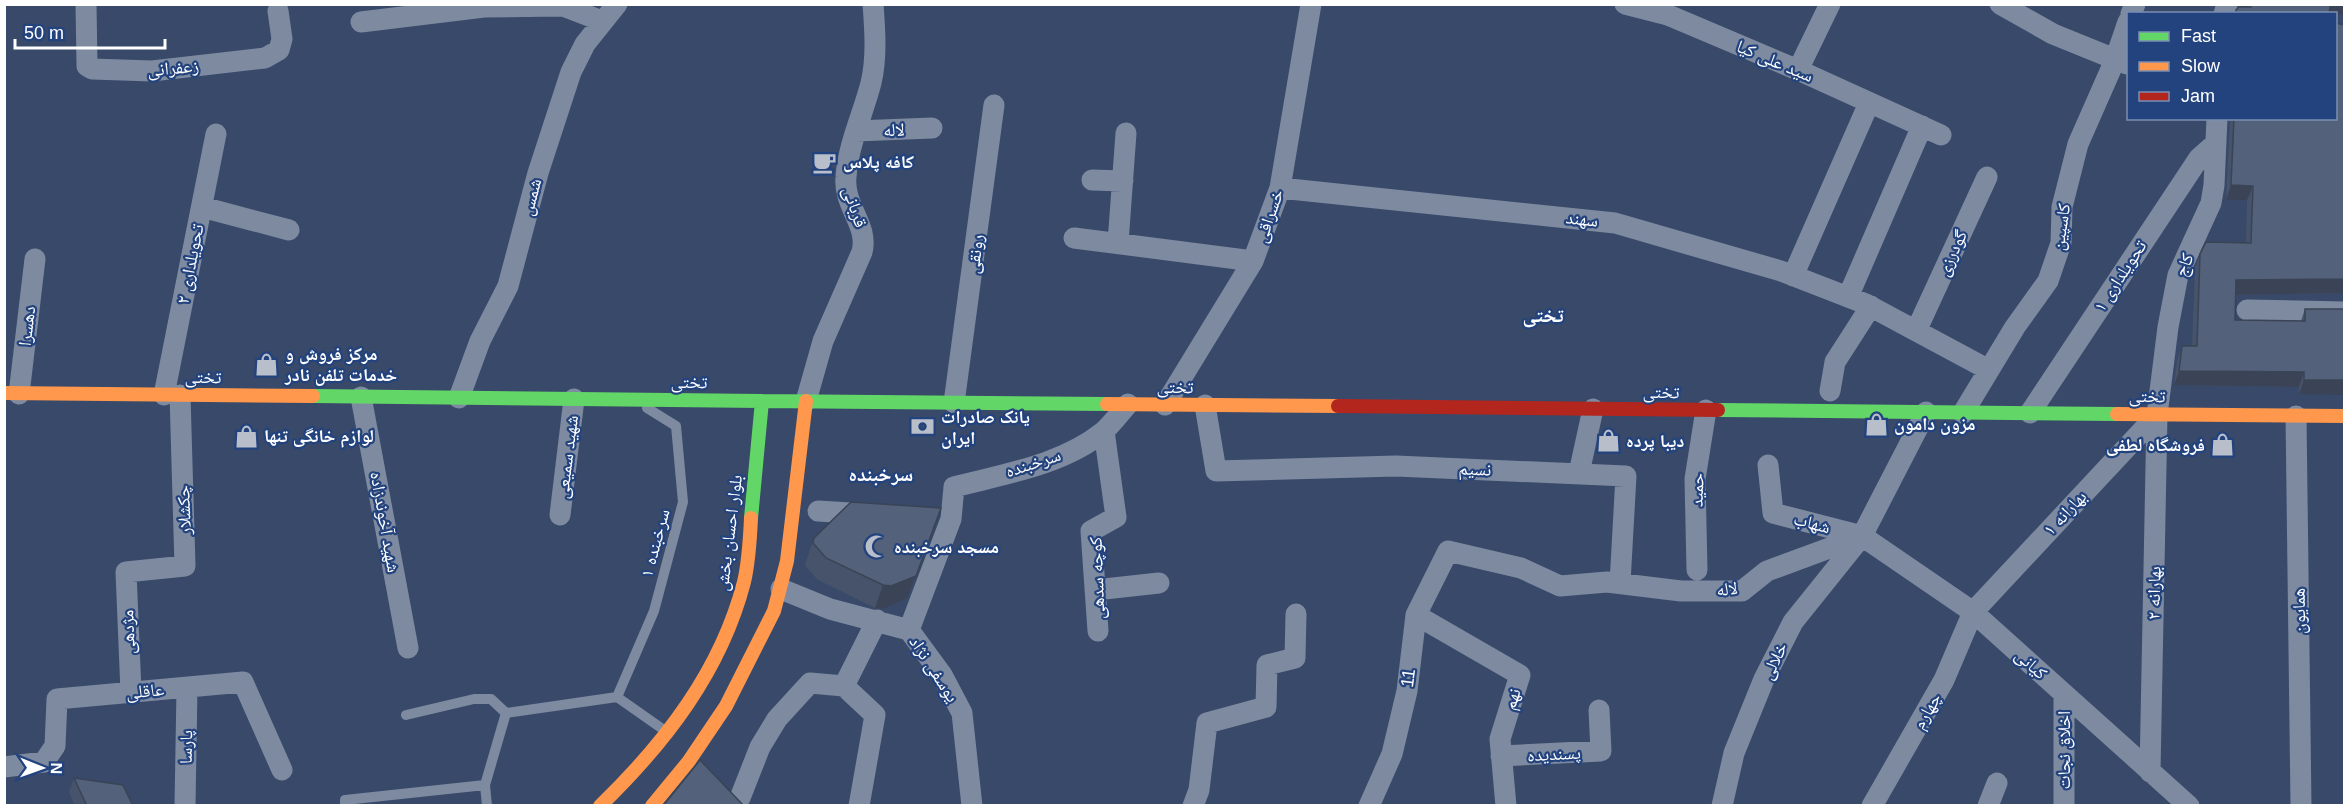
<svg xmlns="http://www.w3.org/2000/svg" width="2349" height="810" viewBox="0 0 2349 810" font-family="Helvetica,'Noto Naskh Arabic',sans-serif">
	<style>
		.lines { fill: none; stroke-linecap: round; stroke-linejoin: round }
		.lane { stroke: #7d8aa0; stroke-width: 10 }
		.street { stroke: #7d8aa0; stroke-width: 21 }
		.fast { stroke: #63d668; stroke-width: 14 }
		.slow { stroke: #ff974d; stroke-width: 14 }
		.jam { stroke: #b3261e; stroke-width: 14 }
		.wall { fill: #47536a }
		.shaded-wall { fill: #3a4456 }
		.building { fill: #53617b; stroke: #3a4456; stroke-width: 1.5 }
		.labels { text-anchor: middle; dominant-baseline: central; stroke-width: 4.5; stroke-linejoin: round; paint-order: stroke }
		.street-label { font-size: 18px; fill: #fff; stroke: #23437e }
		.poi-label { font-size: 18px; font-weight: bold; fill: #fff; stroke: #23437e; text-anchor: start }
		.neighbourhood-label { font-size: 20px; font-weight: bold; fill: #fff; stroke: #23437e }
	</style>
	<rect width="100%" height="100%" fill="#384969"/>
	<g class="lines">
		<path class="lane" d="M617 697 664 730
			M406 715 474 699H491L506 713
			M345 806V800L485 785
			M487 806 485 785 506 713 617 697 654 611 683 502 676 426 647 408"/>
		<path class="street" d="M86 4 87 66 92 69 152 71 265 58 279 50 282 39 278 11
			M1625 4 1668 15 1798 70 1941 135
			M2000 4 2053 34 2127 64
			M2131 14 2135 4
			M2224 14 2227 4
			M361 22 484 7 563 6 602 21
			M1798 70 1830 4
			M856 131 932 128
			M1092 180 1123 181
			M1280 188 1615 223 1781 271 1866 304 1989 370
			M202 207 289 230
			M1074 238 1253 261
			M1118 243 1126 133
			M1793 276 1869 103
			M1848 297 1922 126
			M2247 310 2344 312
			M1917 329 1987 177
			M1830 391 1835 362 1871 306
			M19 394 35 259
			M164 395 216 134
			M361 397 408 648
			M459 398 480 341 508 286 538 173 571 72 585 44 617 4
			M806 401 823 341 862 252C869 225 843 206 846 177 848 145 863 114 871 83 877 58 875 30 873 4
			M954 403 994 105
			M1165 405 1253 261 1280 188 1311 4
			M1205 405 1216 471 1396 466 1626 476 1620 583
			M1963 413 2015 327 2048 281 2061 243 2062 207 2078 144 2115 60 2128 22
			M2030 413 2199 158 2216 143
			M2296 416 2301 806
			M1768 465 1773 513 1862 536 1973 612 2189 806
			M1579 473 1593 409
			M818 511 867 514
			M560 515 574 399
			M1697 570 1695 479 1706 410
			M781 589 830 609 909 630 942 675 962 713 972 806
			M1095 590 1159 583
			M1416 615 1520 675 1500 739 1506 806
			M909 630 951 519 954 487C1004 474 1062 465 1103 432 1112 424 1120 413 1128 404
			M1098 631 1091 531 1116 517 1104 431
			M131 692 126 572 185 566 180 395
			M1501 756 1601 751 1599 710
			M4 767 44 762 55 746 57 699 243 682 282 770
			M2150 772 2157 415 2168 327 2178 275 2211 203 2214 185 2217 118
			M740 798 760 747 777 719 810 683 844 686
			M185 806 187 688
			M859 806 875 715 844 686 877 620
			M1193 806 1199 790 1207 723 1266 707 1267 665 1295 658 1296 614
			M1369 806 1392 754 1407 691 1416 615 1448 551 1521 568 1560 586 1607 582 1681 591H1742L1767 571 1862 536
			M1722 806 1734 753 1764 679 1793 622 1862 536 1926 412
			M1872 806 1944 680 1973 612 2157 415
			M1988 806 1997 783
			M2064 806V694"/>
		<path class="fast" d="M313 396 762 401
			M1718 410 2117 414
			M751 518 762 401 1107 404"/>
		<path class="slow" d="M4 393 313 396
			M1107 404 1338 406
			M2117 414 2344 416
			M600 806C665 743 721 671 744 582 749 561 750 540 751 518
			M652 806 689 761 726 706 774 611 787 561 806 401"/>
		<path class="jam" d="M1338 406 1718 410"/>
	</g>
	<path class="wall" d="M2246 4H2344V14L2336 15V14H2234L2236 10 2246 7Z
		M2344 25V293L2236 295 2235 320 2301 321 2305 309H2344L2299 394V387L2174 385 2177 361 2182 346H2192L2195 268 2200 254 2246 243 2247 200H2226L2230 119 2336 118Z
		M814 538 907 598 883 609 875 608 818 580 805 566 806 561Z
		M74 778 133 806H75L69 792Z"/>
	<path class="shaded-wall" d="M2332 4H2344V14L2336 15V14H2328L2330 7Z
		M2231 185 2253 186 2247 200H2226Z
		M2344 279V293L2231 295 2236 280Z
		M2179 371 2304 372 2299 387 2174 385Z
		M2304 380H2344V395L2299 394Z
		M941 508 907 598 883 609 875 608 883 585Z"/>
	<path class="building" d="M2251 4H2332L2330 7 2329 14H2236V10L2239 7H2251Z
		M2336 23 2344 25V279L2236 280 2235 320 2305 321V309H2344V380H2304V372L2179 371 2182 346H2197L2200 254 2206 242 2251 243 2253 186 2231 185 2234 118H2336Z
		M851 502 941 508 916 576 891 586 883 585 826 558 813 543 814 538Z
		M700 760 744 806H663Z
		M74 778 123 785 133 806H87Z"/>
	<defs>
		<symbol id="cafe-bare" viewBox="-9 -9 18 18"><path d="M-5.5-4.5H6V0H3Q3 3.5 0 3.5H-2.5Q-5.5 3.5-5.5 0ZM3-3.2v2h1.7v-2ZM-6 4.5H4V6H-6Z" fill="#b9bfca" stroke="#23437e" stroke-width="2.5" paint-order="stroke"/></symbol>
		<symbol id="shop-bare" viewBox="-9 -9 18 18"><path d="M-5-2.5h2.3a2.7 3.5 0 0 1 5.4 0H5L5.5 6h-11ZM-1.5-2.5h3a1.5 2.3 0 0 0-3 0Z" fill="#b9bfca" stroke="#23437e" stroke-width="2.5" paint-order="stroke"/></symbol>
		<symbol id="bank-bare" viewBox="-9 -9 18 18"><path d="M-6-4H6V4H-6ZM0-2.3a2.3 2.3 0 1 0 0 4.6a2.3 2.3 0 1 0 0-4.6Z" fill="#b9bfca" stroke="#23437e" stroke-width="2.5" paint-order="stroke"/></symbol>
		<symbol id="mosque-bare" viewBox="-9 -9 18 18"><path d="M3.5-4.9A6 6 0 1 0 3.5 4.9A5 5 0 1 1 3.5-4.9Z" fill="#b9bfca" stroke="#23437e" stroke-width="2.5" paint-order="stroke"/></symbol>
	</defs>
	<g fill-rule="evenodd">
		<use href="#cafe-bare" x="808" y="146" width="33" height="33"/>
		<use href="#shop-bare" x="250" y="348" width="33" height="33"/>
		<use href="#shop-bare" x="1860" y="408" width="33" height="33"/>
		<use href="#bank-bare" x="906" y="410" width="33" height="33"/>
		<use href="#shop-bare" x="230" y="420" width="33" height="33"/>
		<use href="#shop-bare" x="1592" y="424" width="33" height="33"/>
		<use href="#shop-bare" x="2206" y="428" width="33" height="33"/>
		<use href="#mosque-bare" x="860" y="530" width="33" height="33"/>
	</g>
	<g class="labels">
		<g class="street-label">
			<text transform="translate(1775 61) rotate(23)">سید علی کیا</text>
			<text transform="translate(173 68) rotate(-5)">زعفرانی</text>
			<text transform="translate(894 130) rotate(-2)">لاله</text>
			<text transform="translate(531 197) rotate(-75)">شمس</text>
			<text transform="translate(855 207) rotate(72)">قربانی</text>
			<text transform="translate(1269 216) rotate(-71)">خسراقی</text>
			<text transform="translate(1582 219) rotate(6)">سهند</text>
			<text transform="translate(2061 227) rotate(-82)">کاسپین</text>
			<text transform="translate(1952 253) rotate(-65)">گودرزی</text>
			<text transform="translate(975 254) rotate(-83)">رونقی</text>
			<text transform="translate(190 264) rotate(-79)">تحویلداری ۲</text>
			<text transform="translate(2184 265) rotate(-69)">کاج</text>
			<text transform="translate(2120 276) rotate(-57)">تحویلداری ۱</text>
			<text transform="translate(27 326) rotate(-83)">دهسرا</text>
			<text transform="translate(203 377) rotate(1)">تختی</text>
			<text transform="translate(689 382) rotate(1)">تختی</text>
			<text transform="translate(1175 387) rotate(1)">تختی</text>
			<text transform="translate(1661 392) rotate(1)">تختی</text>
			<text transform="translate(2147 396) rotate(1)">تختی</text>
			<text transform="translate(567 457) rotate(-83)">شهید سمیعی</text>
			<text transform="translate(1033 463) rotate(-18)">سرخبنده</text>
			<text transform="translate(1475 469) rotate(2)">نسیم</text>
			<text transform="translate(1697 490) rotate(-88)">حمید</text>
			<text transform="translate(184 510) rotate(-92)">چکشلار</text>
			<text transform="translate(2065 513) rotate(-47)">بهارانه ۱</text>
			<text transform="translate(385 522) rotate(80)">شهید آخوندزاده</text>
			<text transform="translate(1812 523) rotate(15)">شهاب</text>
			<text transform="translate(729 533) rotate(-83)">بلوار احسان بخش</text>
			<text transform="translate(655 543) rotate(-75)">سرخبنده ۱</text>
			<text transform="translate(1097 578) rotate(-92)">کوچه سدهی</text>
			<text transform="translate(1727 589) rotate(-6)">لاله</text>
			<text transform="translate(2154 593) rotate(-89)">بهارانه ۲</text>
			<text transform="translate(2299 611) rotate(-91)">همایون</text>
			<text transform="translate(128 632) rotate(-92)">مژدهی</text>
			<text transform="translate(1774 661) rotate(-64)">خلالی</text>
			<text transform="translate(2031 664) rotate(42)">کیانی</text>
			<text transform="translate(934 669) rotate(57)">یوسفی نژاد</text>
			<text transform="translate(1408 678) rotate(-82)">11</text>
			<text transform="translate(145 691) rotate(-5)">عاقلی</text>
			<text transform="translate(1512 699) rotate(-72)">نهم</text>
			<text transform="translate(1927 711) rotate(-60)">چهارم</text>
			<text transform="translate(186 747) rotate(-89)">پارسا</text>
			<text transform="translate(2064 750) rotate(-90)">اخلاق نجات</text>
			<text transform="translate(1554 754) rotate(-3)">پسندیده</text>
		</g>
		<g class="poi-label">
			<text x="843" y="162">کافه پلاس</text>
			<text x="285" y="354">مرکز فروش و<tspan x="285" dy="21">خدمات تلفن نادر</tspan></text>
			<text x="941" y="417">یانک صادرات<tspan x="941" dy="21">ایران</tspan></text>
			<text x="1894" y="424">مزون دامون</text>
			<text x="264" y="436">لوازم خانگی تنها</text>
			<text x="1626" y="441">دیبا پرده</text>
			<text x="2205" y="445" text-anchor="end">فروشگاه لطفی</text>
			<text x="894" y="547">مسجد سرخبنده</text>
		</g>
		<g class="neighbourhood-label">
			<text x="1543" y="315">تختی</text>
			<text x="881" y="474">سرخبنده</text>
		</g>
	</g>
	<rect width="2349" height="810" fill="none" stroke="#ffffff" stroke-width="12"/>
	<rect x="2127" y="12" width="210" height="108" fill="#23437e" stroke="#7b8eb2" stroke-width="1.5"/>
	<rect x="2139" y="32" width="30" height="9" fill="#63d668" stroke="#7b8eb2" stroke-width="1.5"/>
	<text x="2181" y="42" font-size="18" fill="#ffffff">Fast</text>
	<rect x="2139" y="62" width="30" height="9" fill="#ff974d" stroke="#7b8eb2" stroke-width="1.5"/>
	<text x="2181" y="72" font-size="18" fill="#ffffff">Slow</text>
	<rect x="2139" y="92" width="30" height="9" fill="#b3261e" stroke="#7b8eb2" stroke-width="1.5"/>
	<text x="2181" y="102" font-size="18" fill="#ffffff">Jam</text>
	<g transform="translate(42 768) rotate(91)" stroke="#23437e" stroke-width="4.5" paint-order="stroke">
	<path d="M0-4.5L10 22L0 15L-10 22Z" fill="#ffffff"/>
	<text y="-9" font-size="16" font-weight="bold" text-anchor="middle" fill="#ffffff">N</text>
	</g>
	<path d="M15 39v9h150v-9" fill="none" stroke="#ffffff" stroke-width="3"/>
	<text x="24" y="39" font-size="18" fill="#ffffff" stroke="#23437e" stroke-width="4.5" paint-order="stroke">50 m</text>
</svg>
